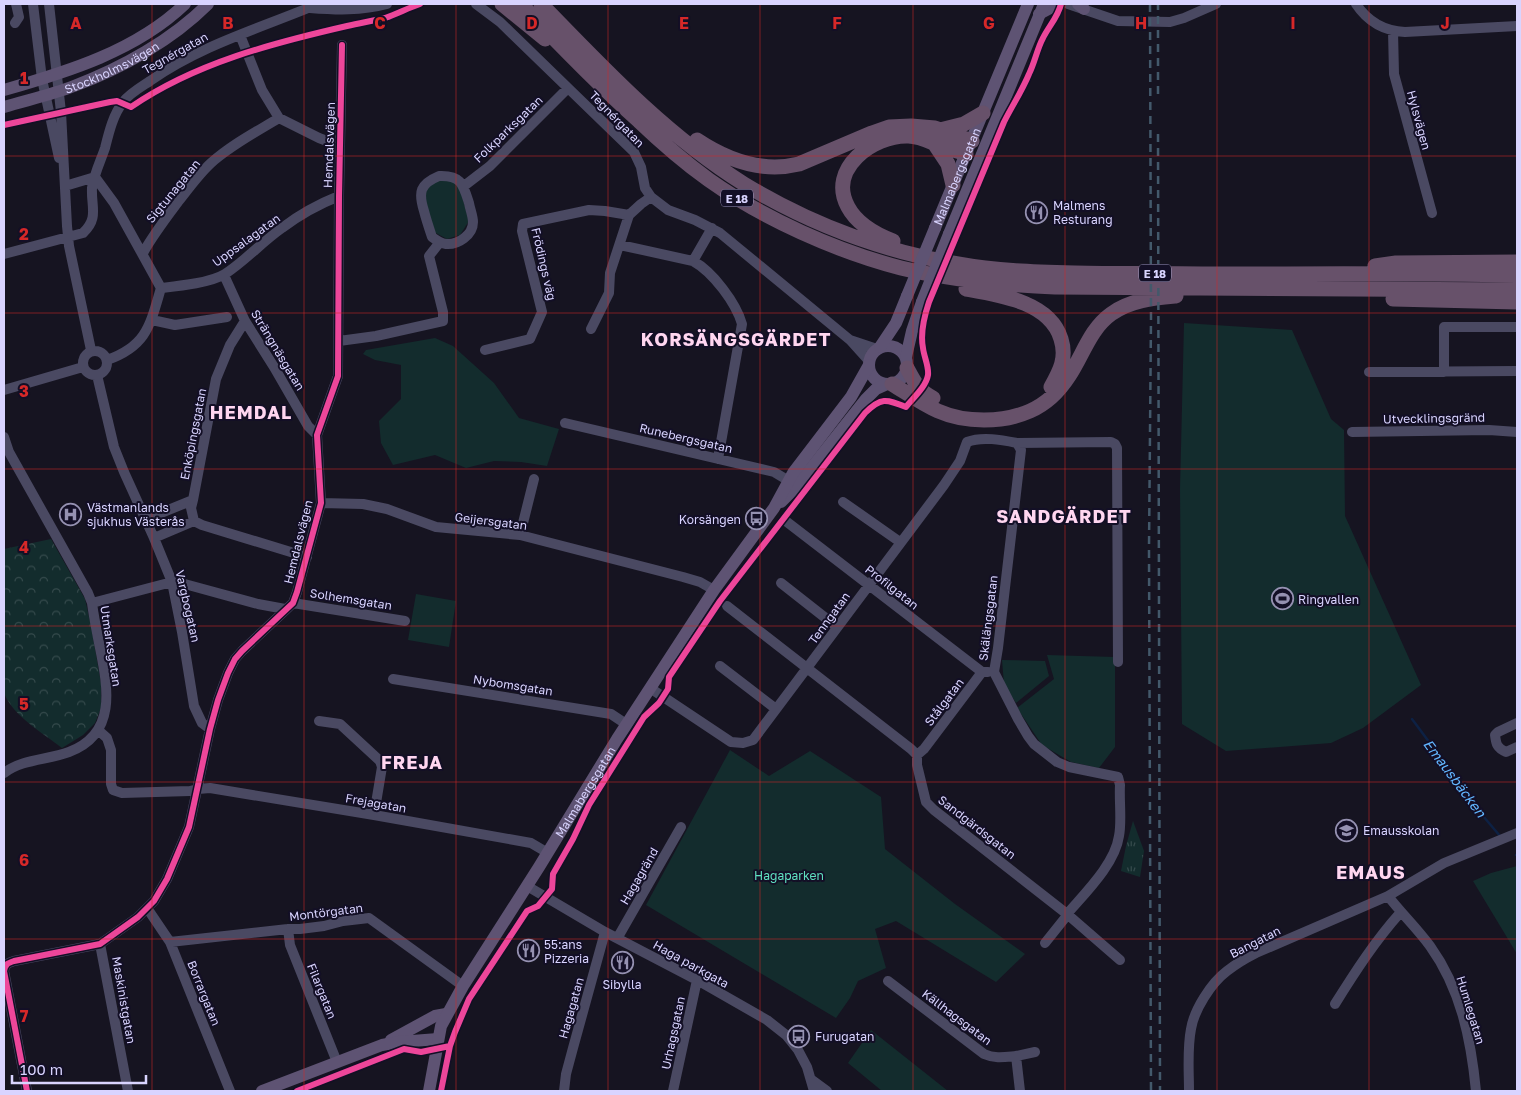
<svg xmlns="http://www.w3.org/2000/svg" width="1521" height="1095" viewBox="0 0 1521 1095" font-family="'Golos Text',sans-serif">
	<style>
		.grass { fill: url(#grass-tufts) }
		.forest { fill: url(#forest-crowns) }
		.green { fill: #132c2d }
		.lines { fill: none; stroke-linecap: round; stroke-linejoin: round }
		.stream { stroke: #0d2144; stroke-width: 2.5 }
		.minor { stroke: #4a4962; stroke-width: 10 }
		.major { stroke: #5e5373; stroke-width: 12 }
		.highway { stroke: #67516a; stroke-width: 15 }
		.rail { stroke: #43596b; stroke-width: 2.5; stroke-dasharray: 8 6; stroke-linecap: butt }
		.major-bridge { stroke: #5e5373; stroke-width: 12 }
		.cycleway-casing { stroke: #130f26; stroke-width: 9 }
		.cycleway { stroke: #ed469a; stroke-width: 6 }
		.grid { fill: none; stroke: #d62828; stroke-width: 1; stroke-opacity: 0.55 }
		.labels { text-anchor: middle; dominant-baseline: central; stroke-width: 4; stroke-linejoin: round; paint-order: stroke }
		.shield { fill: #130f26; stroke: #9e99be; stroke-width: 1 }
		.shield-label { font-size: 11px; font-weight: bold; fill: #d9d4ff }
		.street-label { font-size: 12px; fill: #d9d4ff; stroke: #130f26 }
		.poi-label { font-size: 12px; fill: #d9d4ff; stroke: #130f26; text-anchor: start }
		.park-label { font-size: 12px; fill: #5fe0c0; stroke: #130f26 }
		.water-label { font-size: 14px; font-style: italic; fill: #62b6ff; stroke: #130f26 }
		.district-label { font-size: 18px; font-weight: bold; letter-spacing: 1px; fill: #ffd6f0; stroke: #130f26 }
		.grid-label { font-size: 16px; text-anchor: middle; font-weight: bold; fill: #d62828; stroke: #130f26; stroke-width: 4; stroke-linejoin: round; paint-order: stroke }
	</style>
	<defs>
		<pattern id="grass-tufts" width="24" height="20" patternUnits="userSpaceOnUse" patternTransform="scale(1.25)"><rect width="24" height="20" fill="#132c2d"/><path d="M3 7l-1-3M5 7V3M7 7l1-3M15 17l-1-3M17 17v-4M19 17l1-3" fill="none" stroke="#354a4c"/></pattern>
		<pattern id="forest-crowns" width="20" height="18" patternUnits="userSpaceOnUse" patternTransform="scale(1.25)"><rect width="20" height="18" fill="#132c2d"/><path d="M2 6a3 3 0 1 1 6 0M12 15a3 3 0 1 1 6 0" fill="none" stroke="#354a4c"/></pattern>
	</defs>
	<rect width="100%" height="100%" fill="#161421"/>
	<path class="grass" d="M1133 821 1144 851 1140 877 1121 871 1126 846Z"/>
	<path class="forest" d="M51 539 85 599 91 626 101 683V708L95 723 83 735 62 748C44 734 12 715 4 693V549Z"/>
	<path class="green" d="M448 178 459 185 469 221 460 235 447 239 434 232 424 198 429 183Z
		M1184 323 1292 330 1331 419 1344 430 1345 516 1421 685 1363 728 1331 743 1226 751 1182 724 1180 489Z
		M435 338 453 346 494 383 519 418 559 429 547 466 521 462 494 461 466 468 435 455 393 465 381 443 379 421 401 399V365L375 360 363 354 366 350Z
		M416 594 456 601 449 647 408 640Z
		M1047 655 1115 657V747L1099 768 1071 762 1042 745 1017 708 1054 679Z
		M1002 660 1045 661 1049 676 1016 703 1004 684Z
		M730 750 769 776 810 751 881 797 885 849 955 904 1025 954 996 982 896 921 875 929 886 968 858 981 850 998 836 1018 646 905Z
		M1517 866V954L1473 881 1491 873Z
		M871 1030 948 1091H882L848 1063Z"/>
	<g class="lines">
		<path class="stream" d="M1412 719 1441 758 1461 790 1500 836
			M1516 855H1517"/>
		<path class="minor" d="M33 4 42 79 59 158
			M49 4 61 112 67 226 69 246 91 350
			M476 4 500 22 634 152 641 167 645 188 651 197 668 210 695 220 720 233 850 340 877 349
			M1068 4 1118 21 1170 22 1184 18 1216 4
			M1356 4C1368 22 1384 31 1405 32L1517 26
			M310 8C336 10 361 11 387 4
			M15 23 19 17 16 4
			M1393 31 1394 74 1432 213
			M240 35 262 90 279 118 319 138 340 146
			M439 176C461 175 463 184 469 203 470 209 473 216 473 222 473 235 458 245 446 244 440 243 436 240 432 237 429 228 426 219 424 211 418 192 420 184 439 176Z
			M95 177 114 203 161 288
			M65 186 95 177
			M464 186 490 166 568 88
			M620 245 693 261C713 272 736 303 742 324L718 459
			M143 253C153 235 166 218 178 202 189 188 199 174 211 163 231 145 256 132 279 118
			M4 254 83 233C99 218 91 207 92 188 94 174 101 160 105 148 109 132 113 115 123 102 130 93 141 87 150 81 201 45 261 28 318 4
			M693 261 712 228
			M224 275 245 321 274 367 308 426 317 435
			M161 288C179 286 210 283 225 274 245 261 262 242 282 228 299 215 319 204 339 196
			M152 320 175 325 227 317
			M591 329 609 293 610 273 629 215
			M339 341 376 336 443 321V312L429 256 440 242
			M851 341 869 361
			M485 350 530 339 542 312 522 231 523 224 589 210 605 211 629 215 641 204 651 197
			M83 363a12 12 0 1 1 24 0a12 12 0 1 1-24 0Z
			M107 360C147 346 150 325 161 288
			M1369 372 1517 371
			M1444 372V327H1517
			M97 375 114 447 124 472 154 538 172 582 182 632 194 706 202 723 210 729
			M4 390 83 367
			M565 423 774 472 794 484
			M1352 432 1489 430 1517 432
			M4 437 9 452 88 593 92 603C94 618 97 633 100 648 108 688 117 734 69 752 48 760 22 759 4 773
			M1017 443 1111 442 1115 444 1117 448 1118 662
			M193 500 216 379 230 345 245 321
			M843 502 900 542
			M321 503 363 504 387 509 436 527 520 535 683 577 700 582 714 590
			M146 519 193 500 191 508 194 521 202 525 307 557
			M787 522 982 672
			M520 535 534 479
			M154 538 194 521
			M781 583 837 627
			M92 603 172 582 181 583 258 604 285 609
			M293 603 405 621
			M727 606 911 749 917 755V765L926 802 934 810 1067 914 1120 960
			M720 666 776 709
			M393 679 611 714 626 724
			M650 688 731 742 743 743 753 740 944 485 960 461 967 442C982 436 1002 440 1017 443L1021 450 998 648 994 672 1018 719 1028 736 1034 744 1057 762 1069 767 1118 777 1120 785C1119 801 1122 821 1119 836 1115 864 1085 893 1067 914L1065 918 1045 943
			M319 721 340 724 380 761 382 767 374 815
			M1517 723 1498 732 1495 735C1496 744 1497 748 1506 752L1517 747
			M98 730 107 738 111 750V784L113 790 122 793 190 791 198 789 210 788 374 815 531 843 548 853
			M917 755 924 749 982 672H988
			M527 886 605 932 697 980 767 1020 786 1035 798 1050 807 1067 814 1091
			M1388 896C1401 913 1417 928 1430 946 1461 989 1471 1040 1476 1091
			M147 908 170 942 230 1091
			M288 929 290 945 337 1062
			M618 937 681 827
			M170 942 288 929H300L324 926 343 921 369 918 463 986
			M100 944 128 1091
			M888 981 984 1054C995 1059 1005 1057 1016 1056
			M1335 1004C1355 972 1375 941 1400 913
			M812 1080 827 1091
			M27 1091 4 971C5 964 8 963 14 961L100 944 138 917 154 901 167 879 189 827 210 729 218 700 228 673 235 659 242 651 293 603 297 592 321 503 317 435 338 376 339 196 342 45
			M564 1091 566 1074 573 1048 605 932
			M673 1091 697 980
			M1020 1091 1016 1056 1035 1052
			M1189 1091C1189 1071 1187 1049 1191 1029 1194 1010 1211 983 1227 971 1236 964 1246 958 1256 953L1388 896 1444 863 1517 833"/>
		<g class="major">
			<path d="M1078 4 1084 9"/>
			<path d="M1039 14 1058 4"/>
			<path d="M4 90C67 72 136 51 185 4"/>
			<path id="s1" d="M4 107C27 100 51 95 74 86 122 68 172 40 208 4"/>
			<path id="s2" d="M935 228 1028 4"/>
			<path d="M949 234 1044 4"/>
			<circle cx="888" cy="365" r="19"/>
			<path d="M880 347 896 323 907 296"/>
			<path d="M906 357 912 331 922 302"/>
			<path d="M781 502 797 486 866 399 876 389 887 384"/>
			<path d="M391 1040 435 1016 446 1014"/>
			<path d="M262 1091 382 1045 399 1042 438 1039"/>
			<path id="s3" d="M429 1091 441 1026 463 986 539 867 617 739 714 590 774 508 793 473 851 397 869 365"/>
		</g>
		<path class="highway" d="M502 4 545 39
			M521 4C559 44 598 84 639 121 661 142 684 162 709 180 764 219 836 251 901 268 951 280 1004 285 1055 287L1517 290
			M541 4C604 69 667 136 744 184 810 224 882 251 958 264 996 271 1035 272 1075 273 1119 274 1163 273 1208 274 1311 274 1414 273 1517 275
			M940 130 964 124 983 113
			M697 140C727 160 762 173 799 164L872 133 889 127 911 126 935 128 972 141
			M934 143 948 164 953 185
			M893 241C875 234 857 224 848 207 827 169 873 135 908 136 917 136 924 139 933 143 944 147 955 150 966 154
			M1375 266 1396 263 1517 262
			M966 289C1000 295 1050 302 1061 339 1067 358 1060 371 1051 387
			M1393 299 1517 302
			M907 368C915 383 918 390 933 398
			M892 384C907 393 922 404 938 411 965 423 1003 423 1030 411 1046 404 1060 390 1069 376 1083 355 1090 329 1111 314 1130 300 1154 298 1176 296"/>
		<path class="rail" d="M1150 4 1151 318 1149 549 1151 1091
			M1158 94V4
			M1158 134 1160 1091"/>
		<path class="major-bridge" d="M907 296 935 228
			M922 302 949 234"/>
		<defs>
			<path id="cycleway" d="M4 125 110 102 117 101 131 107C195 63 273 43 347 26 360 23 372 21 385 18 397 14 408 8 420 4
				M27 1091 4 971C5 964 8 963 14 961L100 944 138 917 154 901 167 879 189 827 210 729 218 700 228 673 235 659 242 651 293 603 297 592 321 503 317 435 338 376 339 196 342 45
				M297 1091 404 1049 421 1052 450 1046
				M441 1091 450 1046 455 1032 469 999 527 911 538 906 552 889 553 874 573 839 589 805 644 717 659 703 668 689 669 677 720 601 865 413C881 397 886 399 906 407 913 398 926 387 928 375 929 366 924 357 923 348 920 333 924 317 929 302L1004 122C1012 106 1022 91 1029 74 1035 62 1037 49 1043 38 1049 26 1058 17 1061 4"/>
		</defs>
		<use href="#cycleway" class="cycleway-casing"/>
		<use href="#cycleway" class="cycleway"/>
	</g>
	<path class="grid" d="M152 4V1091M304 4V1091M456 4V1091M608 4V1091M760 4V1091M913 4V1091M1065 4V1091M1217 4V1091M1369 4V1091M4 156H1517M4 313H1517M4 469H1517M4 626H1517M4 782H1517M4 939H1517"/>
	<defs>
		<symbol id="restaurant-ring" viewBox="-11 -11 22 22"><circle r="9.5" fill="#130f26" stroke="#9591b1" stroke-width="1.5"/><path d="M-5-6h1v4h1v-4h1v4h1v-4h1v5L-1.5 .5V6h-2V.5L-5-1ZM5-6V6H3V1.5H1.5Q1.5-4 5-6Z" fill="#9591b1"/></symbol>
		<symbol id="hospital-ring" viewBox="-11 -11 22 22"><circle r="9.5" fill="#130f26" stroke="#9591b1" stroke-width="1.5"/><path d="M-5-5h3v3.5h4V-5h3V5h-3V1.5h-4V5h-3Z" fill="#9591b1"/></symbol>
		<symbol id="bus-ring" viewBox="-11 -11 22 22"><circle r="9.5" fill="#130f26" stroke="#9591b1" stroke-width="1.5"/><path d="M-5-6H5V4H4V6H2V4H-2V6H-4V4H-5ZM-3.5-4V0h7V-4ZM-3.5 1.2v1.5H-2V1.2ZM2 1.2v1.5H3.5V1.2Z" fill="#9591b1"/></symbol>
		<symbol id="stadium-ring" viewBox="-11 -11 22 22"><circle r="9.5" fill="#130f26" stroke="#9591b1" stroke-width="1.5"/><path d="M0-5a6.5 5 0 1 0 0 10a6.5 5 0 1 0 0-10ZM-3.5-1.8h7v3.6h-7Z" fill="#9591b1"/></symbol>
		<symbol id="school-ring" viewBox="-11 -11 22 22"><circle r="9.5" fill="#130f26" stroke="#9591b1" stroke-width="1.5"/><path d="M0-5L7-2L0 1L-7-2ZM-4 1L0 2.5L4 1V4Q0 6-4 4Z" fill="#9591b1"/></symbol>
	</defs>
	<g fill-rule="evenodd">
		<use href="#restaurant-ring" x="1024" y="200" width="25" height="25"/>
		<use href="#hospital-ring" x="58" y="502" width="25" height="25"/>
		<use href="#bus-ring" x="744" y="506" width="25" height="25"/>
		<use href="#stadium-ring" x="1270" y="586" width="25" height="25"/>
		<use href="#school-ring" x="1334" y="818" width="25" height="25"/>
		<use href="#restaurant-ring" x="516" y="938" width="25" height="25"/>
		<use href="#restaurant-ring" x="610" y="950" width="25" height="25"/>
		<use href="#bus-ring" x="786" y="1024" width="25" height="25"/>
	</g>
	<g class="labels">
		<g class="shield">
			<rect x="721" y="189.5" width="32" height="17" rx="4"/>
			<rect x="1139" y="264.5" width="32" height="17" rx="4"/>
		</g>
		<g class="shield-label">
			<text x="737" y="198">E 18</text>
			<text x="1155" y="273">E 18</text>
		</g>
		<g class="street-label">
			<text transform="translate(175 53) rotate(-29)">Tegnérgatan</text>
			<text stroke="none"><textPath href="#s1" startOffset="115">Stockholmsvägen</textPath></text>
			<text transform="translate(617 119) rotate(46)">Tegnérgatan</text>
			<text transform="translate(1419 120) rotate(75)">Hylsvägen</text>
			<text transform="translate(508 129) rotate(-44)">Folkparksgatan</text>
			<text transform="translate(329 145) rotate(-88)">Hemdalsvägen</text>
			<text stroke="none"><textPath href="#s2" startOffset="56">Malmabergsgatan</textPath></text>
			<text transform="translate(173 191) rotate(-51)">Sigtunagatan</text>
			<text transform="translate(246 240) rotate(-36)">Uppsalagatan</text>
			<text transform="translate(544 264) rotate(77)">Frödings väg</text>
			<text transform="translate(278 350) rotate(59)">Strängnäsgatan</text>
			<text transform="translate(1434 418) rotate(-1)">Utvecklingsgränd</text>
			<text transform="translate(193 434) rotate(-79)">Enköpingsgatan</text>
			<text transform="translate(686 438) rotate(13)">Runebergsgatan</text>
			<text transform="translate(491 521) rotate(7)">Geijersgatan</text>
			<text transform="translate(298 542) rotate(-76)">Hemdalsvägen</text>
			<text transform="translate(892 587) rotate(38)">Profilgatan</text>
			<text transform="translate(351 599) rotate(9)">Solhemsgatan</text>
			<text transform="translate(188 606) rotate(77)">Vargbogatan</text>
			<text transform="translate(829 618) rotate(-54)">Tenngatan</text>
			<text transform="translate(988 618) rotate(-83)">Skälängsgatan</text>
			<text transform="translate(111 646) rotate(81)">Utmarksgatan</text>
			<text transform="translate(513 685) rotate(9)">Nybomsgatan</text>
			<text transform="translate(944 702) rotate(-53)">Stålgatan</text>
			<text stroke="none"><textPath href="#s3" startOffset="341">Malmabergsgatan</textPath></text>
			<text transform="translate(376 803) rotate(10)">Frejagatan</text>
			<text transform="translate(977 827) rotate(38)">Sandgärdsgatan</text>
			<text transform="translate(639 876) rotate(-60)">Hagagränd</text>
			<text transform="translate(326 912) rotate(-7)">Montörgatan</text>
			<text transform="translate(1255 942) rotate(-27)">Bangatan</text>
			<text transform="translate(691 964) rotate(29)">Haga parkgata</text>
			<text transform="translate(322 991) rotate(68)">Filargatan</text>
			<text transform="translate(204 993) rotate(68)">Borrargatan</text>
			<text transform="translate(124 1000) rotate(80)">Maskinistgatan</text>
			<text transform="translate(571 1008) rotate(-74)">Hagagatan</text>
			<text transform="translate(1471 1010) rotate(73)">Humlegatan</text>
			<text transform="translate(957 1017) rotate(37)">Källhagsgatan</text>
			<text transform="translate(673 1033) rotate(-78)">Urhagsgatan</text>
		</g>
		<g class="poi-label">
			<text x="1053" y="205">Malmens<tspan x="1053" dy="14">Resturang</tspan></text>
			<text x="87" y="507">Västmanlands<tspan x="87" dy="14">sjukhus Västerås</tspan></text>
			<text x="741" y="519" text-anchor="end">Korsängen</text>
			<text x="1298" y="599">Ringvallen</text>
			<text x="1363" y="830">Emausskolan</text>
			<text x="544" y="944">55:ans<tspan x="544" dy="14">Pizzeria</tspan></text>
			<text x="622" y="984" text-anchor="middle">Sibylla</text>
			<text x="815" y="1036">Furugatan</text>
		</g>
		<g class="park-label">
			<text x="789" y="875">Hagaparken</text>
		</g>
		<g class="water-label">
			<text transform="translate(1455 778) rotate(53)">Emausbäcken</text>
		</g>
		<g class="district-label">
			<text x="736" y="339">KORSÄNGSGÄRDET</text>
			<text x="251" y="412">HEMDAL</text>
			<text x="1064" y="516">SANDGÄRDET</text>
			<text x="412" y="762">FREJA</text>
			<text x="1371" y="872">EMAUS</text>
		</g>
	</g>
	<g class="grid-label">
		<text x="76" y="29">A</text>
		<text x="228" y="29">B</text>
		<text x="380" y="29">C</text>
		<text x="532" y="29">D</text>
		<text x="684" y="29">E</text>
		<text x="837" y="29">F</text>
		<text x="989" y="29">G</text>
		<text x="1141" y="29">H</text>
		<text x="1293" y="29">I</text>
		<text x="1445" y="29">J</text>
		<text x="24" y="84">1</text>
		<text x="24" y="240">2</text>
		<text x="24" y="397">3</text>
		<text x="24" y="553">4</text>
		<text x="24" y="710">5</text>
		<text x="24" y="866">6</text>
		<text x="24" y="1022">7</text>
	</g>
	<rect width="1521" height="1095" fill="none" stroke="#d9d4ff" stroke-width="10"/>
	<path d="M12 1075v8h134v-8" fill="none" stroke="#d9d4ff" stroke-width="2.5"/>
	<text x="20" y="1075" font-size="15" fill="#d9d4ff" stroke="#130f26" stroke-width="4" paint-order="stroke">100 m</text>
</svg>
